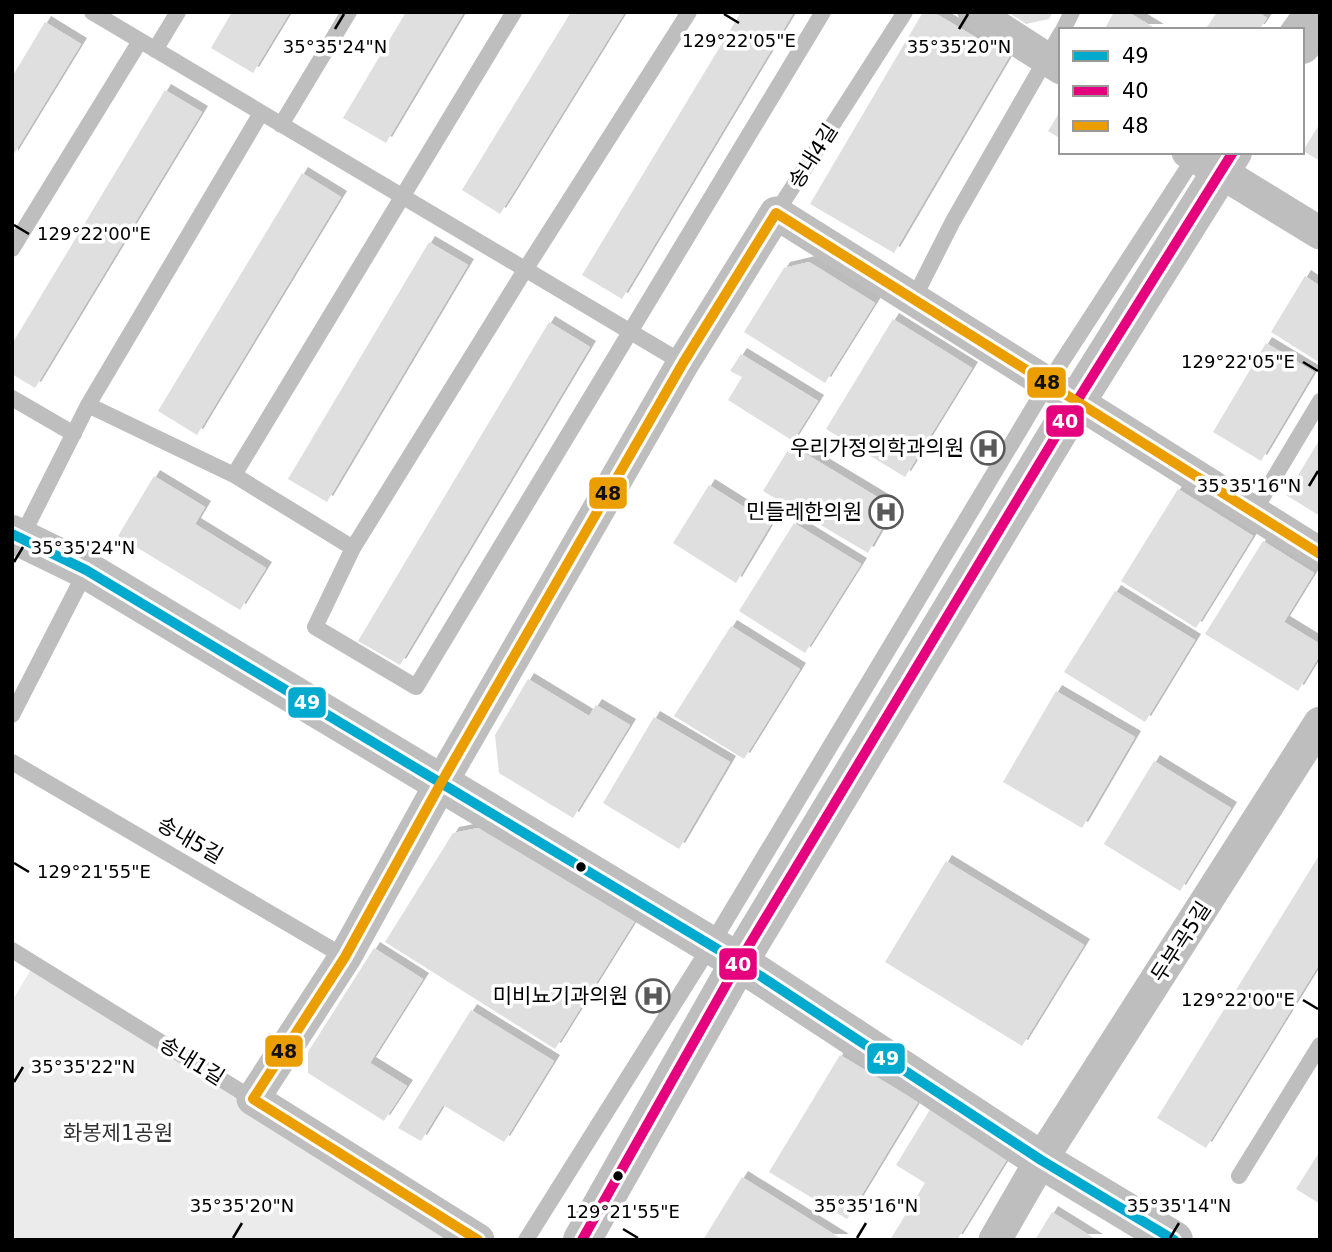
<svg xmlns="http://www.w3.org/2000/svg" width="1332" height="1252" viewBox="0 0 1332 1252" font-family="'DejaVu Sans','Noto Sans KR',sans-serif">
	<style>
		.green { fill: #ebebeb }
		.building { fill: #dfdfdf; filter: url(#shadow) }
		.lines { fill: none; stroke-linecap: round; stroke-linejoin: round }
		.service { stroke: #bebebe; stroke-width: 16 }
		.minor { stroke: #bebebe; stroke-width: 33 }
		.tertiary { stroke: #bebebe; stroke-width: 38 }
		.bus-1-casing { stroke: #fff; stroke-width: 16 }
		.bus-2-casing { stroke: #fff; stroke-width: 16 }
		.bus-3-casing { stroke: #fff; stroke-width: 16 }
		.bus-1 { stroke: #00a9ce; stroke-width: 10 }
		.bus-2 { stroke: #e5007d; stroke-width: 10 }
		.bus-3 { stroke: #eb9e00; stroke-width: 10 }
		.ticks { fill: none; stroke: #000; stroke-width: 2.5 }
		.bus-dot { fill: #000; stroke: #fff; stroke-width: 2.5 }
		.labels { text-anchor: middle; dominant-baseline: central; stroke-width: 7; stroke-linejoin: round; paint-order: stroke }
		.street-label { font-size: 21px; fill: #000; stroke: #fff }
		.poi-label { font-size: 21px; fill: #000; stroke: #fff; text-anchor: end }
		.park-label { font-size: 21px; fill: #323232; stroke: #fff }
		.ticks-label { font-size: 18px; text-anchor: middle; fill: #000; stroke: #fff; stroke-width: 7; stroke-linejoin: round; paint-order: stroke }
		.line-badge { stroke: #fff; stroke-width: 2.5 }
		.badge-label { font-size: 19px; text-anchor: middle; font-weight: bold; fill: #fff }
		.pale-badge-label { font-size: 19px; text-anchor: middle; font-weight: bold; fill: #111 }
	</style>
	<defs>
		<filter id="shadow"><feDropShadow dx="6" dy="-6" stdDeviation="0" flood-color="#0004"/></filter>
	</defs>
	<rect width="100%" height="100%" fill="#fff"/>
	<path class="green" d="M38 958 450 1240H12V1001Z"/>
	<path class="building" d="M232 12H290L253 73 211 48Z
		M406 12H464L386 143 343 118Z
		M571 12H625L500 214 462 190Z
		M741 12H794L622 299 582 275Z
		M923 12H933L1009 57 894 253 810 204Z
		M1008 12H1053L1049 19 1026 24Z
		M1114 12H1128L1158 30H1104Z
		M1217 12H1258L1267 18 1259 30H1211L1207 27Z
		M45 22 81 44 12 157V77Z
		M165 90 202 112 35 388 12 374V344Z
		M1061 110V139L1048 131Z
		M1320 123V161L1303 151Z
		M302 173 341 197 197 435 158 411Z
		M429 242 468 265 327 502 288 479Z
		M809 262 875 303 825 383 744 332 784 268Z
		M1305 276 1320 286V357L1317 361 1271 332Z
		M893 319 972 368 905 477 826 429Z
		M549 322 590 347 400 665 358 641Z
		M1266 343 1314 372 1261 461 1213 432Z
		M741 354 818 401 793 441 728 400 742 377 730 371Z
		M1320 439V516L1286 495Z
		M791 445 894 507 868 553 763 491Z
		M154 476 205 507 195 524 266 568 240 610 118 536Z
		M709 485 771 524 736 583 673 543Z
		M1178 489 1253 536 1196 628 1121 581Z
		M794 523 861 564 805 653 739 611Z
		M1263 541 1314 573 1284 622 1320 644V655L1298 691 1205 634Z
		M1115 591 1195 640 1145 722 1064 672Z
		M731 626 800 669 744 759 674 716Z
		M528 679 589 716 596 705 630 725 573 818 499 773 495 735Z
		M1056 691 1135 737 1082 828 1003 782Z
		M654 717 730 762 679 849 603 803Z
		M1154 761 1231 808 1180 891 1104 844Z
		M488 826 636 919 555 1049 385 942 453 833Z
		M1320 854V963L1206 1148 1157 1118Z
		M946 861 1084 945 1022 1046 885 962Z
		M374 948 423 979 370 1063 407 1086 384 1121 308 1073V1052Z
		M471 1010 554 1061 504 1142 443 1105 421 1141 398 1128Z
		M840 1055 918 1102 847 1219 769 1172Z
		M931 1108 1009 1156 957 1240H890L925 1183 896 1165Z
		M1320 1151V1204L1296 1189Z
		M742 1177 843 1240H703Z
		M1052 1212 1097 1240H1035Z"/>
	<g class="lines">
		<path class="service" d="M92 12 683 363
			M689 12 525 270 353 548 315 627 416 687 823 12
			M1063 30 1072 12
			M1288 30 1301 12
			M155 50 178 12
			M281 125 349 12
			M776 213 905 12
			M12 249 140 41
			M913 300 953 221 1061 33
			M12 398 74 434
			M88 405 234 475 353 548
			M234 475 514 12
			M1253 513 1320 401
			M21 538 88 405 261 113
			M12 715 86 571
			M12 762 345 957
			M12 950 253 1099
			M1239 1176 1320 1045
			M526 1240 711 945 1048 383 1198 152"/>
		<path class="minor" d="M974 12 1061 68
			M1188 152 1320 233
			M478 1240 253 1099 345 957 441 783 683 363 776 213 1320 554
			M995 1240 1041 1160 1320 723"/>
		<path class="tertiary" d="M1302 45 1320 19
			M12 534 86 570 739 962 1041 1160 1174 1240
			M582 1240 739 962 1077 401 1233 152"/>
		<defs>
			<path id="bus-1" d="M12 534 86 570 739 962 1041 1160 1174 1240"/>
			<path id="bus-2" d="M582 1240 739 962 1077 401 1233 152"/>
			<path id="bus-3" d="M478 1240 253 1099 345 957 441 783 683 363 776 213 1320 554"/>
		</defs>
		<use href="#bus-1" class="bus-1-casing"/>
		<use href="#bus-2" class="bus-2-casing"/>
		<use href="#bus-3" class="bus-3-casing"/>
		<use href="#bus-1" class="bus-1"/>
		<use href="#bus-2" class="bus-2"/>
		<use href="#bus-3" class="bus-3"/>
	</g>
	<path class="ticks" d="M724 14 739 23M335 29 344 14M959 29 968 14M14 225 29 234M1303 362 1318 371M1309 486 1318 471M14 562 23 547M14 863 29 872M1303 1000 1318 1009M14 1082 23 1067M623 1229 638 1238M233 1238 242 1223M857 1238 866 1223M1170 1238 1179 1223"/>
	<defs>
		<symbol id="hospital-ring" viewBox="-11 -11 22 22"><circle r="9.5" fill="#fff" stroke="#595959" stroke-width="1.5"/><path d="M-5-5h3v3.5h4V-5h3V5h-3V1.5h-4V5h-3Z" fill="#595959"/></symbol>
	</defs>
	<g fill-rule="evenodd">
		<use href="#hospital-ring" x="969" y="429" width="38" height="38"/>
		<use href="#hospital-ring" x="867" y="493" width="38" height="38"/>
		<use href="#hospital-ring" x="634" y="977" width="38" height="38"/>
	</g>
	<g class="bus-dot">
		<circle cx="581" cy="867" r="6"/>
		<circle cx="618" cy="1176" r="6"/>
	</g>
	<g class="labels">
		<g class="street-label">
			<text transform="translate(813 156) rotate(-57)">송내4길</text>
			<text transform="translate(190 840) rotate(30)">송내5길</text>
			<text transform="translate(1181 942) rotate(-57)">두부곡5길</text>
			<text transform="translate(192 1061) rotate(32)">송내1길</text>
		</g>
		<g class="poi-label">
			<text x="964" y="448">우리가정의학과의원</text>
			<text x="862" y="512">민들레한의원</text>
			<text x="628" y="996">미비뇨기과의원</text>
		</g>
		<g class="park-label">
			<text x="118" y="1133">화봉제1공원</text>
		</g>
	</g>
	<g class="ticks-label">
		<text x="739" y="47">129°22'05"E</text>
		<text x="335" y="53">35°35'24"N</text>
		<text x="959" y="53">35°35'20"N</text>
		<text x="94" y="240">129°22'00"E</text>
		<text x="1238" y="368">129°22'05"E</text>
		<text x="1249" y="492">35°35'16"N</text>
		<text x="83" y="554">35°35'24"N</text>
		<text x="94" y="878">129°21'55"E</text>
		<text x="1238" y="1006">129°22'00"E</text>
		<text x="83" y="1073">35°35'22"N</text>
		<text x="242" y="1212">35°35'20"N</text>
		<text x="866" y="1212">35°35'16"N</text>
		<text x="1179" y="1212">35°35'14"N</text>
		<text x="623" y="1218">129°21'55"E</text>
	</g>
	<g class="line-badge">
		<rect x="1026" y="366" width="41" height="33" rx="7" fill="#eb9e00"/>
		<rect x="1045" y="404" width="40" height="34" rx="7" fill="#e5007d"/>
		<rect x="588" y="476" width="40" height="34" rx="7" fill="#eb9e00"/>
		<rect x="287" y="686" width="40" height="33" rx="7" fill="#00a9ce"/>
		<rect x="718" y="947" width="40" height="34" rx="7" fill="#e5007d"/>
		<rect x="264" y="1034" width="40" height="34" rx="7" fill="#eb9e00"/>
		<rect x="866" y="1042" width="40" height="33" rx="7" fill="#00a9ce"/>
	</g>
	<g class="badge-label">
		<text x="1065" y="428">40</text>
		<text x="307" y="709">49</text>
		<text x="738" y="971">40</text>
		<text x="886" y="1065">49</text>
	</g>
	<g class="pale-badge-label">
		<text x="1047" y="389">48</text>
		<text x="608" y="500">48</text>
		<text x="284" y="1058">48</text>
	</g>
	<rect width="1332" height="1252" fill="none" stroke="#000000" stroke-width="28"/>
	<rect x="1059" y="28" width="245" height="126" fill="#ffffff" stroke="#999999" stroke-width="2"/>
	<rect x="1073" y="51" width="35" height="10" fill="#00a9ce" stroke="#999999" stroke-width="2"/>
	<text x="1122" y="63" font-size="21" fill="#000000">49</text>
	<rect x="1073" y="86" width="35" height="10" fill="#e5007d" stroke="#999999" stroke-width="2"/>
	<text x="1122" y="98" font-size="21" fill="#000000">40</text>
	<rect x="1073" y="121" width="35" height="10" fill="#eb9e00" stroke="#999999" stroke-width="2"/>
	<text x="1122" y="133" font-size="21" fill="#000000">48</text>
</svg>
